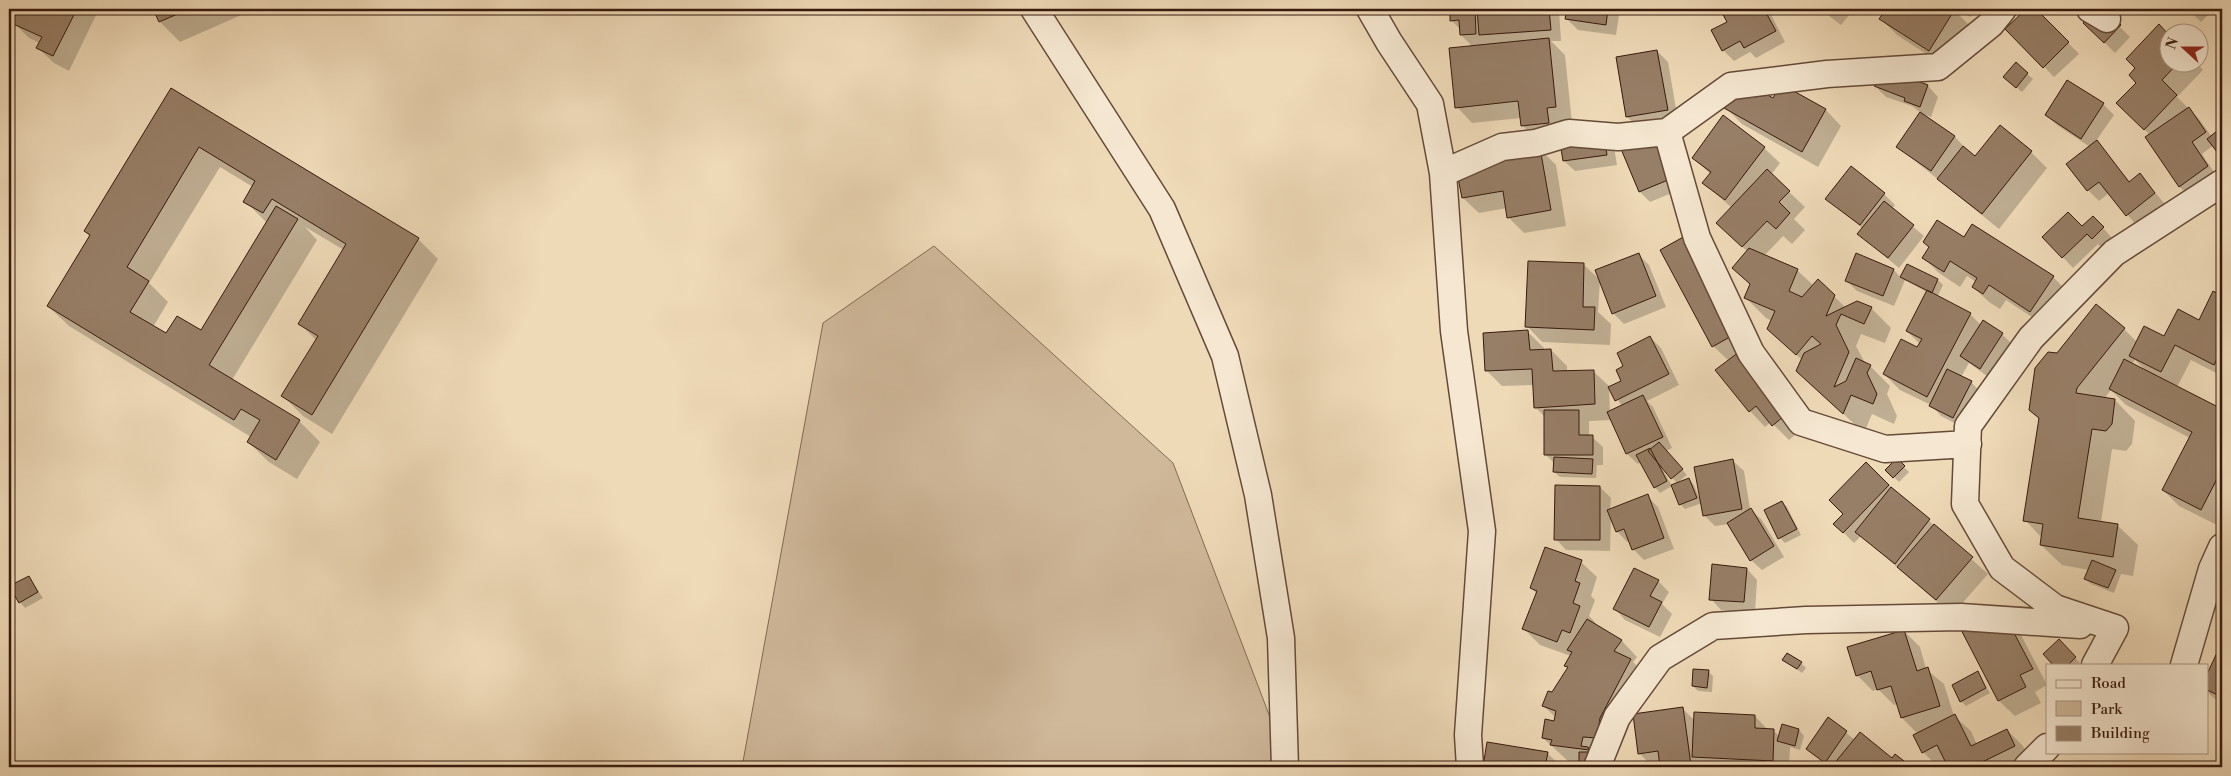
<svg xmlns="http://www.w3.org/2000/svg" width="2231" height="776" viewBox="0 0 2231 776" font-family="'Libre Bodoni',serif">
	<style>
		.green { fill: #d0b99b; stroke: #846a54 }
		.shadow { fill: #0003; fill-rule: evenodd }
		.building { fill: #977e66; stroke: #371a0d }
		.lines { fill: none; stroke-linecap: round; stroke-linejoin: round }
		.minor-casing { stroke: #654a38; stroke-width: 29 }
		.minor { stroke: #f5e7d1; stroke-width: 26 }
	</style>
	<rect width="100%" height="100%" fill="#efdab8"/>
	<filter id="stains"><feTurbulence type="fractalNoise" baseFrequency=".004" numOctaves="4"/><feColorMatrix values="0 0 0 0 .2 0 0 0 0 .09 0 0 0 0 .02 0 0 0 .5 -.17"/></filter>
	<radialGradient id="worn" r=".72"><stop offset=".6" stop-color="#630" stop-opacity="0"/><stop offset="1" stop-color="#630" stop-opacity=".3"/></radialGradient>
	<path class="green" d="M934 246 1173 463 1289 767H742L823 323Z"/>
	<path class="shadow" d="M19 9H99L69 71 54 63 38 48 40 43 29 38 13 22Z
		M154 9H255L180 42 160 22Z
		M1451 9H1559L1561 41H1551L1565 55 1572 123 1612 135 1617 165 1575 171 1564 161 1561 139 1538 141 1522 125 1521 118 1472 123 1457 107 1473 47 1461 35V30L1451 20Z
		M1568 9H1620L1616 35 1578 30 1567 19Z
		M1727 9H1768L1785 42 1756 58 1750 52 1734 61 1723 50 1729 22 1722 11Z
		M1820 9H1854L1841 25Z
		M1883 9H1953L1970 26 1945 66 1897 35 1881 19 1886 11Z
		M1959 9H1977L1970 17Z
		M2027 9H2035L2079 54 2054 77 2007 29Z
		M2102 9 2130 37 2115 53 2085 23Z
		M2188 9H2214L2201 22Z
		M2159 26 2168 36V62H2196L2203 70 2177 97 2199 119 2212 137 2222 129V157L2214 145 2202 154 2218 178 2190 197 2179 186 2150 135 2118 103 2138 83 2137 68Z
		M1657 51 1668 62 1678 120 1638 127 1627 117Z
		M2016 64 2033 79 2022 92 2010 82Z
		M1882 69 1928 86 1938 97 1931 117 1922 114 1954 136 1975 158 2031 152 2047 168 1999 229 1898 147 1921 113 1912 106 1886 97 1875 86Z
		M2222 76V86L2218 81Z
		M1782 85 1826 110 1841 126 1818 167 1742 124 1726 108 1774 100Z
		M171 89 418 239 438 259 332 434 303 416 283 396 317 341 300 324 344 250 305 227 317 240 232 380 299 421 320 442 297 479 269 462 248 442 251 437 69 326 48 306 90 236 85 231ZM220 167 253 187 245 201 267 223 201 332 166 335 153 327 168 302 149 283Z
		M2103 104 2114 115 2096 141 2130 182 2140 175 2165 204 2137 226 2109 193 2099 201 2088 190 2090 147 2057 125 2046 115Z
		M1764 148 1780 163 1771 175 1805 207 1794 219 1805 230 1792 244 1783 236 1764 256 1797 270 1814 286 1834 296 1846 308H1871L1891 328 1885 343 1861 334 1856 346 1865 363 1870 366 1890 386 1887 394 1897 416 1894 424 1872 414 1864 433 1797 371 1802 360 1769 329 1772 321 1766 318 1746 298 1751 285 1748 252 1734 239 1732 208 1704 183 1710 174 1694 158Z
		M1540 149 1556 165 1566 226 1524 233 1508 217 1507 208 1479 213 1463 198Z
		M1622 150 1689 186 1650 202 1640 192Z
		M1851 168 1884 194 1895 205 1892 209 1924 236 1899 268 1870 244 1859 233 1863 229 1827 198Z
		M2093 217 2113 239 2103 249 2098 244 2073 268 2044 237 2082 227Z
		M1964 238 2053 277 2069 293 2047 327 2006 300 2000 309 1989 302 1973 287 1976 282 1967 276 1960 287 1939 273 1924 258Z
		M1661 250 1810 423 1789 440 1771 422 1765 427 1750 411 1729 361 1713 346Z
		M1638 254 1649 265 1666 307 1624 324 1613 313Z
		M1857 255 1894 270 1901 278 1907 266 1938 280 1943 285 1937 297 1970 314 1981 325 2002 334 2013 345 1991 379 1969 363 1961 377 1971 382 1982 393 1964 428 1941 416 1931 405 1900 390 1884 374 1918 349 1920 344 1907 331 1927 292 1905 280 1894 306 1857 291 1847 281Z
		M1584 265 1600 280 1598 312 1611 324 1610 345 1542 342 1527 326Z
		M2214 293 2222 298V376L2191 360 2177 387 2222 411V515L2217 525 2179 506 2163 490 2190 438 2126 405 2111 390 2104 399 2115 400 2135 421 2132 444 2126 451 2112 449 2101 522 2117 525 2138 545 2133 576 2121 574 2114 593 2091 584 2086 579 2089 570 2062 565 2041 545 2042 538 2025 520 2040 420 2030 409 2057 354 2124 329 2137 342 2165 337 2199 321ZM2135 360 2145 370 2132 364Z
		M1528 332 1544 348V351L1551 350 1567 366V372L1593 371 1610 387 1623 381 1625 367 1650 337 1661 348 1679 385 1647 401 1653 407 1672 448 1666 451 1687 475 1677 483 1660 465 1672 486 1660 493 1655 487 1642 462 1638 464 1627 454 1612 420 1589 421V437H1592L1603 447V465H1597L1596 478 1560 477 1554 472 1555 464 1545 454V417L1535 407 1534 385 1502 386 1486 370ZM1609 387 1622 406 1610 412Z
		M1897 460 1909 472 1899 482 1887 470Z
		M1733 461 1744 471 1750 509 1762 520 1784 557 1762 570 1751 560 1729 524 1715 526 1705 516 1702 503 1685 509 1680 504 1689 479 1694 485 1701 502Z
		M1866 464 1988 574 1952 615 1861 536 1854 543 1835 524 1845 514Z
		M1600 487 1611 498 1610 510 1647 496 1658 507 1674 549 1644 560 1633 549 1630 541 1627 542 1617 531 1611 515 1610 551 1566 550 1556 539Z
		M1782 502 1787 507 1801 535 1785 543 1780 538Z
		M1546 548 1581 562 1597 577 1591 596 1595 600 1589 616 1595 622 1594 625 1622 641 1637 657 1633 662 1646 675 1604 767H1580V762L1568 761 1543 738 1556 718 1544 706 1569 669 1566 666 1571 656 1540 645 1524 629 1537 594 1531 588Z
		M1747 569 1757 580 1755 613 1721 610 1711 599Z
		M29 577 43 598 25 608 20 602Z
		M1658 581 1669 592 1662 604 1672 614 1660 637 1625 620 1615 609Z
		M1960 625 2019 631 2047 685 2035 692 2041 703 2015 716 1999 701Z
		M1904 631 1920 647 1926 669 1944 684 1954 716 1971 731 1977 745 2007 730 2023 746 2030 762 2020 767H1949L1947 764 1938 767 1923 752 1918 734 1902 718 1898 704 1894 705 1878 689 1873 691 1857 675Z
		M2059 641 2080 663 2078 665H2055Z
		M2222 645V705L2207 692V676Z
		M1784 660 1801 663 1806 668 1802 673Z
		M1708 671 1713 676 1712 692 1698 691 1693 686Z
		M1977 673 1990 693 1966 706 1961 701Z
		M1682 708 1695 721 1755 716 1768 730 1774 731 1780 737 1783 726 1799 730 1804 736 1800 750 1790 747 1789 767H1704L1699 762V767H1661V762L1650 764 1639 753Z
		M1829 719 1855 740 1892 760 1895 756 1908 767H1829L1808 749Z
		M1488 743 1547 753 1562 767H1484Z"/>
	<path class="building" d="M18 9H77L53 56 36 48 42 37 11 23Z
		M153 9H189L159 22Z
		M1450 9H1475L1476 34 1460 35 1459 20 1450 21Z
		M1477 9H1549L1551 30 1479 35Z
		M1567 9H1608L1606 25 1565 19Z
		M1724 9H1764L1776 31 1744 48 1740 41 1722 51 1711 30 1727 22 1721 11Z
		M1886 9H1955L1929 51 1879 19Z
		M2026 9H2036L2069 42 2043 68 2005 29Z
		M2096 9H2104L2121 25 2104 43 2083 23Z
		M2159 24 2168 34V62H2179L2162 80 2177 95 2144 130 2116 103 2136 83 2129 75 2135 68 2126 59Z
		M1549 38 1556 107 1547 108 1549 123 1521 126 1518 101 1455 108 1449 48Z
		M1657 50 1668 110 1626 117 1616 57Z
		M2016 62 2028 73 2016 88 2003 77Z
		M1881 67 1928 85 1920 107 1904 101 1905 98 1874 86Z
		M1740 79 1773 98 1781 84 1826 109 1802 152 1724 108Z
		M2067 80 2104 103 2081 139 2045 115Z
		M171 88 419 238 312 415 281 396 318 336 298 324 346 244 272 199 263 213 243 202 255 181 199 147 127 267 149 281 130 312 166 333 177 316 201 330 276 206 298 219 209 365 300 420 276 460 247 442 260 420 241 409 234 420 47 306 90 235 84 231Z
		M2189 107 2206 132 2192 142 2208 166 2179 187 2145 137Z
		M1920 112 1955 136 1931 171 1896 147Z
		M1723 115 1765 147 1725 200 1702 183 1711 172 1692 158Z
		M1602 123 1607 155 1563 161 1558 130Z
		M2000 125 2032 151 1982 214 1937 179 1963 146 1975 156Z
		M2222 127V156L2221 157 2207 139Z
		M1662 132 1680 175 1639 192 1621 149Z
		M2097 140 2129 182 2140 173 2155 193 2126 216 2099 182 2087 191 2066 164Z
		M1540 148 1551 210 1507 218 1503 191 1462 198 1455 163Z
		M1851 166 1885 193 1860 225 1825 199Z
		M1767 169 1790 191 1779 202 1790 213 1776 229 1767 221 1742 247 1716 223Z
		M1884 201 1914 225 1888 258 1857 234Z
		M2068 212 2082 226 2093 216 2104 227 2092 239 2087 234 2062 258 2042 237Z
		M1937 220 1964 237 1972 224 2054 276 2030 312 1989 285 1983 294 1972 287 1977 278 1950 261 1944 272 1922 258 1929 247 1923 242Z
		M1694 231 1746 328 1712 347 1660 250Z
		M1749 248 1798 269 1789 291 1802 297 1818 279 1835 295 1826 316 1857 301 1872 307 1864 324 1841 314 1836 325 1849 352 1834 387 1846 381 1856 358 1871 365 1867 373 1877 394 1873 404 1851 395 1843 414 1796 371 1804 353 1821 344 1812 336 1796 355 1767 329 1775 311 1744 298 1750 284 1732 268Z
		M1639 253 1656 296 1612 314 1595 270Z
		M1856 253 1894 269 1883 296 1845 281Z
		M1528 261 1584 263 1583 307H1595L1594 330 1525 327Z
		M1907 264 1938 279 1932 293 1900 277Z
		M1927 290 1971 313 1927 397 1883 374 1901 339 1917 347 1922 339 1906 331Z
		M2213 291 2222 296V349L2214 365 2175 345 2161 372 2129 356 2144 326 2164 336 2178 309 2199 320Z
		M2096 304 2125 328 2077 388 2076 393 2115 399 2112 424 2106 431 2092 429 2078 518 2118 524 2113 557 2040 545 2043 524 2023 521 2039 418 2029 410 2035 368 2048 352 2057 353Z
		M1983 320 2003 333 1980 369 1960 356Z
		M1528 330 1530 350 1551 349 1553 371 1594 370 1595 404 1534 408 1532 369 1485 371 1483 333Z
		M1650 336 1669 374 1615 401 1608 387 1621 381 1616 370 1623 366 1617 353Z
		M1747 346 1795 407 1772 426 1756 406 1749 412 1715 370Z
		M2124 359 2222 409V469L2201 510 2162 490 2192 432 2109 389Z
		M1947 369 1972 381 1953 418 1929 406Z
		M1643 395 1663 437 1626 454 1607 412Z
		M1544 410H1579V435H1593V455H1544Z
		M1659 442 1683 469 1671 479 1648 451Z
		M1650 448 1667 481 1654 488 1636 455Z
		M1554 457 1593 459 1592 474 1553 472Z
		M1897 458 1905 466 1893 478 1885 470Z
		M1733 459 1742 509 1703 516 1694 467Z
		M1866 462 1889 485 1843 533 1833 524 1843 514 1829 500Z
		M1689 478 1697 498 1679 505 1671 485Z
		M1555 485 1600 486V540H1554Z
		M1891 487 1930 519 1895 564 1855 532Z
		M1648 494 1664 538 1632 550 1624 529 1616 532 1607 510Z
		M1782 501 1797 529 1778 539 1764 510Z
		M1751 508 1774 546 1750 561 1727 523Z
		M1934 524 1973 557 1936 600 1897 567Z
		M1545 547 1582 560 1575 581 1580 583 1573 603 1580 606 1570 633 1562 630 1557 642 1522 629 1537 591 1530 588Z
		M2092 560 2116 570 2108 588 2084 579Z
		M1712 564 1747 568 1744 602 1709 600Z
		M1634 568 1659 580 1650 596 1662 602 1649 627 1613 609Z
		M29 576 38 592 19 603 9 586Z
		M2004 614 2033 669 2020 675 2026 687 1998 701 1958 624Z
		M1587 619 1622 640 1614 651 1631 659 1600 718 1597 738 1583 737 1581 746 1588 747 1589 750 1550 745 1552 740 1542 738 1545 719 1554 721 1556 711 1542 706 1548 691 1552 692 1568 667 1564 666 1572 652 1567 650Z
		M1904 630 1917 671 1928 667 1940 706 1901 718 1891 686 1877 690 1871 671 1856 676 1847 647Z
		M2059 639 2076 657 2068 665H2053L2043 654Z
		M2222 642V697L2207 690V674Z
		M1787 653 1802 662 1797 669 1782 660Z
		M1693 669 1709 670 1707 688 1692 686Z
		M1978 671 1986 688 1960 702 1952 685Z
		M1683 707 1691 765 1660 767 1658 751 1638 754 1633 714Z
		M1694 712 1755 715V728L1774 729 1773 761 1692 757Z
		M1955 714 1971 746 2007 729 2015 746 1972 767H1948L1937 745 1922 753 1913 735Z
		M1828 717 1847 731 1825 763 1806 749Z
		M1782 724 1799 729 1795 746 1777 741Z
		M1860 732 1892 758 1895 754 1904 761 1900 767H1836L1833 765Z
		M1487 742 1548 752 1545 767H1483Z
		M1579 752H1599L1600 767H1579Z
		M2222 761V767H2201Z"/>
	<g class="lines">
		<defs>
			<path id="minor" d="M1034 9 1162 209 1225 356 1258 495 1281 638 1285 767
				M1370 9 1389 42 1430 104 1443 173 1454 331 1482 531 1468 735 1470 767
				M2090 9 2107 19
				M1667 132 1697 238 1751 353 1801 422 1885 449 1968 444
				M1443 173 1502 147 1536 143 1569 133 1618 137 1667 132 1731 86 1827 74 1938 67 1991 24 2003 9
				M2095 665 2115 628 2055 608 2002 568 1965 504 1968 426 2031 338 2114 253 2222 183
				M2184 665 2212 569 2222 547
				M1597 767 1617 717 1660 658 1713 626 1806 620 1961 617 2080 625
				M2027 767 2047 747"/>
		</defs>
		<use href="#minor" class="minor-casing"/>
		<use href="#minor" class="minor"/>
	</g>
	<rect width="2231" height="776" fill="none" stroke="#efdab8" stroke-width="30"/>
	<rect x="10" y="10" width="2211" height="756" fill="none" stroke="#371a0d" stroke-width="2.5"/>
	<rect x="15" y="15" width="2201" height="746" fill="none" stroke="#371a0d"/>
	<rect x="2046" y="664" width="162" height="90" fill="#f5e7d1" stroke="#a99583"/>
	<rect x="2056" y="680" width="25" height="8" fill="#f5e7d1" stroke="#a99583"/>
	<text x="2091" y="688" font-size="15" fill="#371a0d">Road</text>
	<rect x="2056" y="701" width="25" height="15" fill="#d0b99b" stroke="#a99583"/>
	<text x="2091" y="714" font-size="15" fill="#371a0d">Park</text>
	<rect x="2056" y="726" width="25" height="15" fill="#977e66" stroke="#a99583"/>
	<text x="2091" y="738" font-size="15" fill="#371a0d">Building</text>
	<g transform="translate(2184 48) rotate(291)"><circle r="24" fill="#f5e7d1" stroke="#a99583"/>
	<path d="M0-4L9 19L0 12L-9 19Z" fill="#8f2418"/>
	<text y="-8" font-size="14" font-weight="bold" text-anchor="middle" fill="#371a0d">N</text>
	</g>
	<rect width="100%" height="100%" filter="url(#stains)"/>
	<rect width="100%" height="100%" fill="url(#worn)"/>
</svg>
